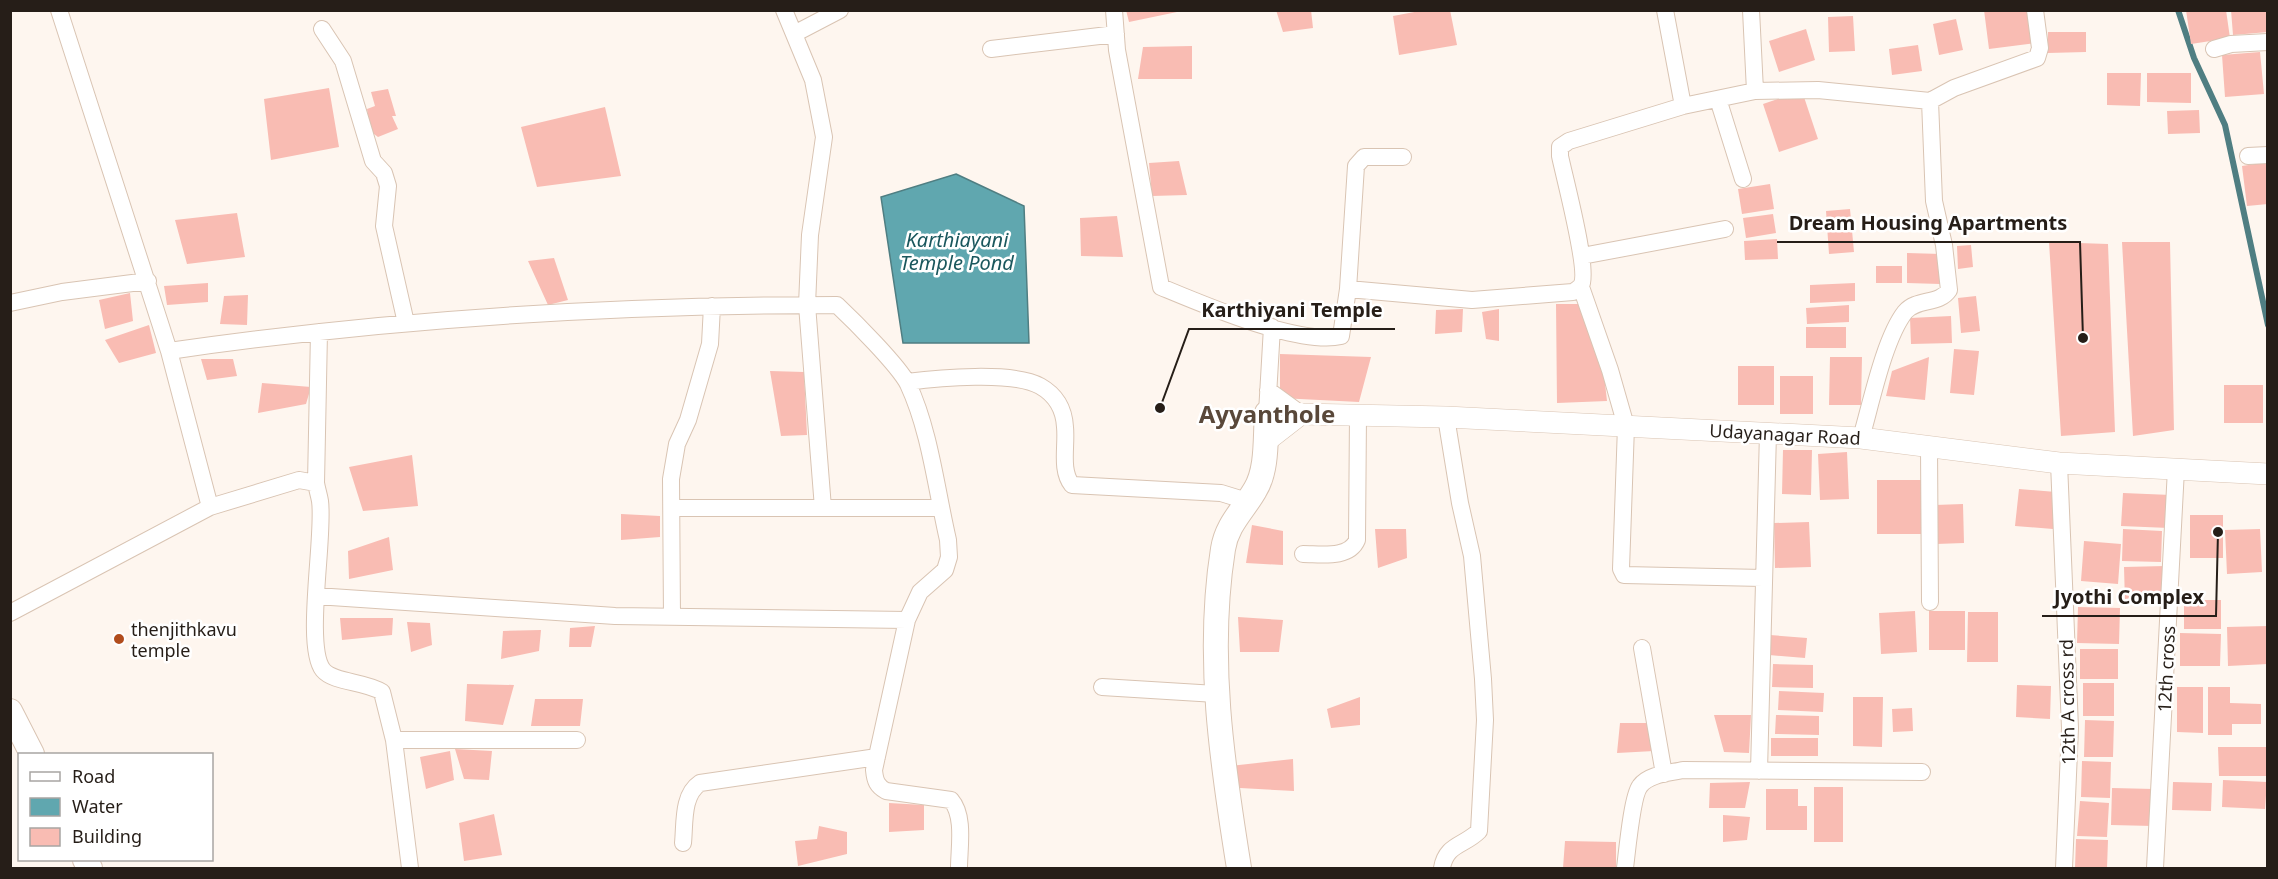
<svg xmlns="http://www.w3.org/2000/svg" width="2278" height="879" viewBox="0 0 2278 879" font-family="'Noto Sans',sans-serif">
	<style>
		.water { fill: #60a7af; stroke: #4f7e82; stroke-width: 1.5 }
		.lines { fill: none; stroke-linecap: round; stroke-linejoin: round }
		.stream { stroke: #4f7e82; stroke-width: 6 }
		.building { fill: #f9bcb3 }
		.minor-casing { stroke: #d9c4b3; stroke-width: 18 }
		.tertiary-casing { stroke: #d9c4b3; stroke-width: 22 }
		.secondary-casing { stroke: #d9c4b3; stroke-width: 26 }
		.minor { stroke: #fff; stroke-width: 16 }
		.tertiary { stroke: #fff; stroke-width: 21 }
		.secondary { stroke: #fff; stroke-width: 24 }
		.poi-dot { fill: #b14c1c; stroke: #fff; stroke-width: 2 }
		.labels { text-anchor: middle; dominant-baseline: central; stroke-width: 5; stroke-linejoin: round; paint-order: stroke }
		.street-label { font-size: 18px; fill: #261e18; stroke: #fff }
		.poi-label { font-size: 18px; fill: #261e18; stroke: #fff; text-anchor: start }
		.water-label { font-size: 20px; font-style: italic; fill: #1a575d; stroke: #fff }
		.district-label { font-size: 24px; font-weight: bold; fill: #59483a; stroke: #fff }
		.leader { fill: none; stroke: #261e18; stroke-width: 2 }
		.callout-dot { fill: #261e18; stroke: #fff; stroke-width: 2 }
		.callout-label { font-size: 20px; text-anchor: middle; font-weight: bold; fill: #261e18; stroke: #fff; stroke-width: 5; stroke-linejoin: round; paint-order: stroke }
	</style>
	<rect width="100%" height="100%" fill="#fef6ef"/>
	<path class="water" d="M956 174 1024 206 1029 343H903L881 197Z"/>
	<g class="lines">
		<path class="stream" d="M2178 10 2194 58 2225 125 2268 325"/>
	</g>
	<path class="building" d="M1126 10H1177V12L1129 22Z
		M1276 10H1311L1313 28 1283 32Z
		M1425 10H1450L1457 45 1399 55 1393 16Z
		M1984 10H2030L2035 43 1989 49Z
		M2186 10H2226L2230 38 2191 44Z
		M2231 10H2268V32L2233 35Z
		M1853 16 1855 51 1829 52 1828 17Z
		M1956 19 1963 50 1939 55 1933 24Z
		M1806 29 1815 60 1779 72 1769 41Z
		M2048 32H2086V52L2048 53Z
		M1918 45 1922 71 1892 75 1889 49Z
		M1192 46V79H1138L1143 47Z
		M2260 52 2264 94 2225 97 2222 55Z
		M2107 73H2141L2140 106 2107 105Z
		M2147 73H2191V103L2147 102Z
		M329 88 339 147 271 160 264 99Z
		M388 89 396 116H392L398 129 378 137 370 131 367 109 375 106 371 92Z
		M1802 91 1818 139 1779 152 1763 104Z
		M605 107 621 176 537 187 521 127Z
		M2199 110 2200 133 2168 134 2167 111Z
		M1179 161 1187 195 1152 196 1149 163Z
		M2268 162V204L2247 206 2242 166Z
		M1770 184 1774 209 1742 214 1738 189Z
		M1850 209 1854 252 1829 254 1826 211Z
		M237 213 245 257 187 264 175 220Z
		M1773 214 1776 233 1746 238 1743 218Z
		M1117 216 1123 257 1081 256 1080 218Z
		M1777 239 1778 259 1745 260 1744 241Z
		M2049 242 2108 244 2115 432 2061 436Z
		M2122 242H2170L2174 430 2133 436Z
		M1971 245 1973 267 1958 269 1957 246Z
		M1907 253 1941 254 1940 284 1907 283Z
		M554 258 568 300 548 305 528 261Z
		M1876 266H1902V283H1876Z
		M208 283V302L167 305 164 286Z
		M1855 283V301L1810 303V285Z
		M130 293 133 321 105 329 99 300Z
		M248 295 247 325 220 324 224 296Z
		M1976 296 1980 331 1961 333 1958 298Z
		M1556 304H1596L1607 401 1557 403Z
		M1849 305V322L1807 324 1806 308Z
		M1463 309 1462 332 1435 334 1436 310Z
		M1499 309V341L1486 339 1482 312Z
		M1951 316 1952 343 1911 344 1910 318Z
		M149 325 156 353 119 363 105 340Z
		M1806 327H1846V348H1806Z
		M1954 349 1979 351 1974 395 1950 393Z
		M1280 354 1371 357 1359 402 1280 398Z
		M1830 357H1862L1861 405H1829Z
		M1929 357 1925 400 1886 396 1892 371Z
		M201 359H233L237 376 207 380Z
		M1738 366H1774V405H1738Z
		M770 371 804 372 807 435 781 436Z
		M1780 376H1813V414H1780Z
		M262 383 311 387 306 404 258 413Z
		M2224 385H2263V423H2224Z
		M1783 450H1812L1811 495 1782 494Z
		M1847 452 1849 499 1820 500 1818 454Z
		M412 455 418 506 363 511 349 467Z
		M1877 480H1926V534H1877Z
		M2019 489 2056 492 2053 529 2015 526Z
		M2123 493 2171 495 2169 528 2121 526Z
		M1963 504 1964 543 1936 544 1935 505Z
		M621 514 660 516V537L621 540Z
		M2190 515H2223V558H2190Z
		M1809 522 1811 567 1775 568 1774 523Z
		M1252 525 1283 531V565L1246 563Z
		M1375 529H1406L1407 558 1378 568Z
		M2123 529 2162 531 2161 562 2122 561Z
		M2260 529 2262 572 2227 574 2225 530Z
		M389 537 393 570 349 579 348 551Z
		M2084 541 2121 544 2118 584 2081 581Z
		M2165 566 2166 602 2125 603 2124 567Z
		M2184 600H2221V629H2184Z
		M2078 607 2120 608 2119 644 2077 643Z
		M1915 611 1917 652 1881 654 1879 613Z
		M1929 611H1965V650H1929Z
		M1968 612H1998V662H1967Z
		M1238 617 1283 620 1279 652H1240Z
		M340 618H393L392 635 342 640Z
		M407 622 430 623 432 645 411 652Z
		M595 626 591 647H569L570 628Z
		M2268 626V664L2228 666 2227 627Z
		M541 630 539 651 501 659 503 631Z
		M2180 633 2221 634 2220 666H2180Z
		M1770 635 1807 638 1805 658 1769 655Z
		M2080 649H2118V679H2080Z
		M1773 664 1813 665V688L1772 687Z
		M2083 683H2114V716H2083Z
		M467 684 514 685 503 725 465 721Z
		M2017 685 2051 686 2050 719 2016 717Z
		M2177 687H2203V733L2177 732Z
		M2208 687H2230V703L2261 704V724H2232V735H2208Z
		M1779 691 1824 693 1823 712 1778 710Z
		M1360 697V725L1331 728 1327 709Z
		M1853 697H1883L1882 747 1853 746Z
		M535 699H583L580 726H531Z
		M1912 708 1913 731 1893 732 1892 709Z
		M1714 715H1751L1749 753 1724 752Z
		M1776 715 1819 716V735L1775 734Z
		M2085 720 2114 721 2113 757H2084Z
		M1620 723H1649L1654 751 1617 753Z
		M1771 738H1818V756H1771Z
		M2218 747H2268V776H2219Z
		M455 749 492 751 489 780 464 779Z
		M450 751 454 780 426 789 420 757Z
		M1293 759 1294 791 1240 788 1230 766Z
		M2082 761 2111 762 2110 798 2081 797Z
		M2223 780 2267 782 2265 809 2222 807Z
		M1750 782 1745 808H1709L1710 783Z
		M2173 782 2212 783 2211 811 2172 810Z
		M1814 787H1843V842H1814Z
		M2112 788 2154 789 2153 826 2111 825Z
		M1766 789H1798V806H1807V830H1766Z
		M2080 801 2109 803 2107 837 2077 836Z
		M889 803 924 805V830L889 832Z
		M494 814 502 855 464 861 459 823Z
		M1723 815 1750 817 1747 840 1723 842Z
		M819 826 847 832V854L798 866 795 841 817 839Z
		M2076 839 2108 840 2107 868H2075Z
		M1565 841 1616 842V867L1563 868Z"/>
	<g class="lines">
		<defs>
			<path id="minor" d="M59 10 169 351C389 319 614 305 837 305 854 321 898 365 908 384 930 431 936 488 948 540L949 557 945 570 920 592 907 620 874 770C875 781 877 786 886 791L951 800C965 816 959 848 959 868
				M784 10 813 80 824 137 810 235 807 305 823 508
				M1114 10 1117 50 1161 287C1202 304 1299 346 1341 336L1348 289
				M1665 10 1683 106
				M322 29 343 61 373 161 384 173 388 186 384 226 406 323
				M794 34 840 10
				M991 49 1116 34
				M2214 49 2231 44 2268 42
				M1755 91 1818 90 1930 101
				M1718 99 1743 179
				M2248 156 2268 155
				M1403 157H1364L1356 166 1348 289 1472 300 1573 292C1574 292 1580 287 1581 286 1590 272 1564 176 1560 156V147L1569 141 1683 106 1755 91 1751 10
				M1582 256 1725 229
				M1581 287 1610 370 1626 426 1621 569 1624 575 1763 578
				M10 303 62 292 148 281
				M319 332 316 483C317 489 319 495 320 501 325 535 304 646 323 670 334 683 365 681 382 692L394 740 410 868
				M169 351 210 507
				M907 382C938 378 1013 371 1040 386 1056 395 1064 409 1065 427 1067 446 1060 470 1072 485L1221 493 1247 501
				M1268 390 1301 414
				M1267 413 1272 327
				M1861 438C1871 404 1884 339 1905 312 1917 298 1939 305 1949 290L1944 245 1934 201 1930 101 1954 88 2037 58 2040 48 2035 10
				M1929 447 1930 602
				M2059 463 2070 728 2064 868
				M672 508H941
				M1303 554C1321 554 1349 559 1357 540L1358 415
				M316 596 615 616 907 620
				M10 613 210 507 299 480 316 483
				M672 617 671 479 677 444 688 420 710 344 712 306
				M1642 648 1664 774
				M1102 687 1216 694
				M394 740H577
				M1759 771 1768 433
				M683 843C685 823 682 795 700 783L877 757
				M1442 868C1446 844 1464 846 1479 831L1485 720 1483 679 1472 556 1460 503 1446 417
				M1625 868C1627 853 1632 796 1640 786 1649 774 1670 773 1683 770L1922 772
				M2155 868 2176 469"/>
			<path id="tertiary" d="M1299 414 1446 417 1861 438 2059 463 2268 474
				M1265 442 1301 414"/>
			<path id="secondary" d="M10 711 32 754
				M85 860 90 868
				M1239 868C1222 763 1206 656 1223 549 1227 524 1243 511 1255 490 1268 469 1265 437 1267 413"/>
		</defs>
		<use href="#minor" class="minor-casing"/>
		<use href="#tertiary" class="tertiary-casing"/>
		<use href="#secondary" class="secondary-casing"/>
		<use href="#minor" class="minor"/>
		<use href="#tertiary" class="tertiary"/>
		<use href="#secondary" class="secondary"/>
	</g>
	<circle class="poi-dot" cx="119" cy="639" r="6"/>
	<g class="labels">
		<g class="street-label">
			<text transform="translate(1785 434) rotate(3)">Udayanagar Road</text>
			<text transform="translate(2166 669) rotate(-87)">12th cross</text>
			<text transform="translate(2067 702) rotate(-91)">12th A cross rd</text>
		</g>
		<g class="poi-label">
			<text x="131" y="629">thenjithkavu<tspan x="131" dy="21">temple</tspan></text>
		</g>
		<g class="water-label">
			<text x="957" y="239">Karthiayani<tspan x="957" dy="23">Temple Pond</tspan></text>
		</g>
		<g class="district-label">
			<text x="1267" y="413">Ayyanthole</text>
		</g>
	</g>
	<path class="leader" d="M2083 338L2080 242H1777M1160 408L1189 329H1395M2218 532L2216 616H2042"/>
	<g class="callout-dot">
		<circle cx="2083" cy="338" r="6"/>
		<circle cx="1160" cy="408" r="6"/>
		<circle cx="2218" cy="532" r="6"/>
	</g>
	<g class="callout-label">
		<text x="1928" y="230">Dream Housing Apartments</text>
		<text x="1292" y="317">Karthiyani Temple</text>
		<text x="2129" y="604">Jyothi Complex</text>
	</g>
	<rect width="2278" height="879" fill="none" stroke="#261e18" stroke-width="24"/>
	<rect x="18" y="753" width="195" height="108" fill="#ffffff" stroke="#a8a5a3" stroke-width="1.5"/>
	<rect x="30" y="772" width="30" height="9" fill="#ffffff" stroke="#a8a5a3" stroke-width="1.5"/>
	<text x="72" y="783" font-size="18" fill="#261e18">Road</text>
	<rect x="30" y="798" width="30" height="18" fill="#60a7af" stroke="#a8a5a3" stroke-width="1.5"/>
	<text x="72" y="813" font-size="18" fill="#261e18">Water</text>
	<rect x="30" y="828" width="30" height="18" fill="#f9bcb3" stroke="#a8a5a3" stroke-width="1.5"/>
	<text x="72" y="843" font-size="18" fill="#261e18">Building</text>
</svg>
